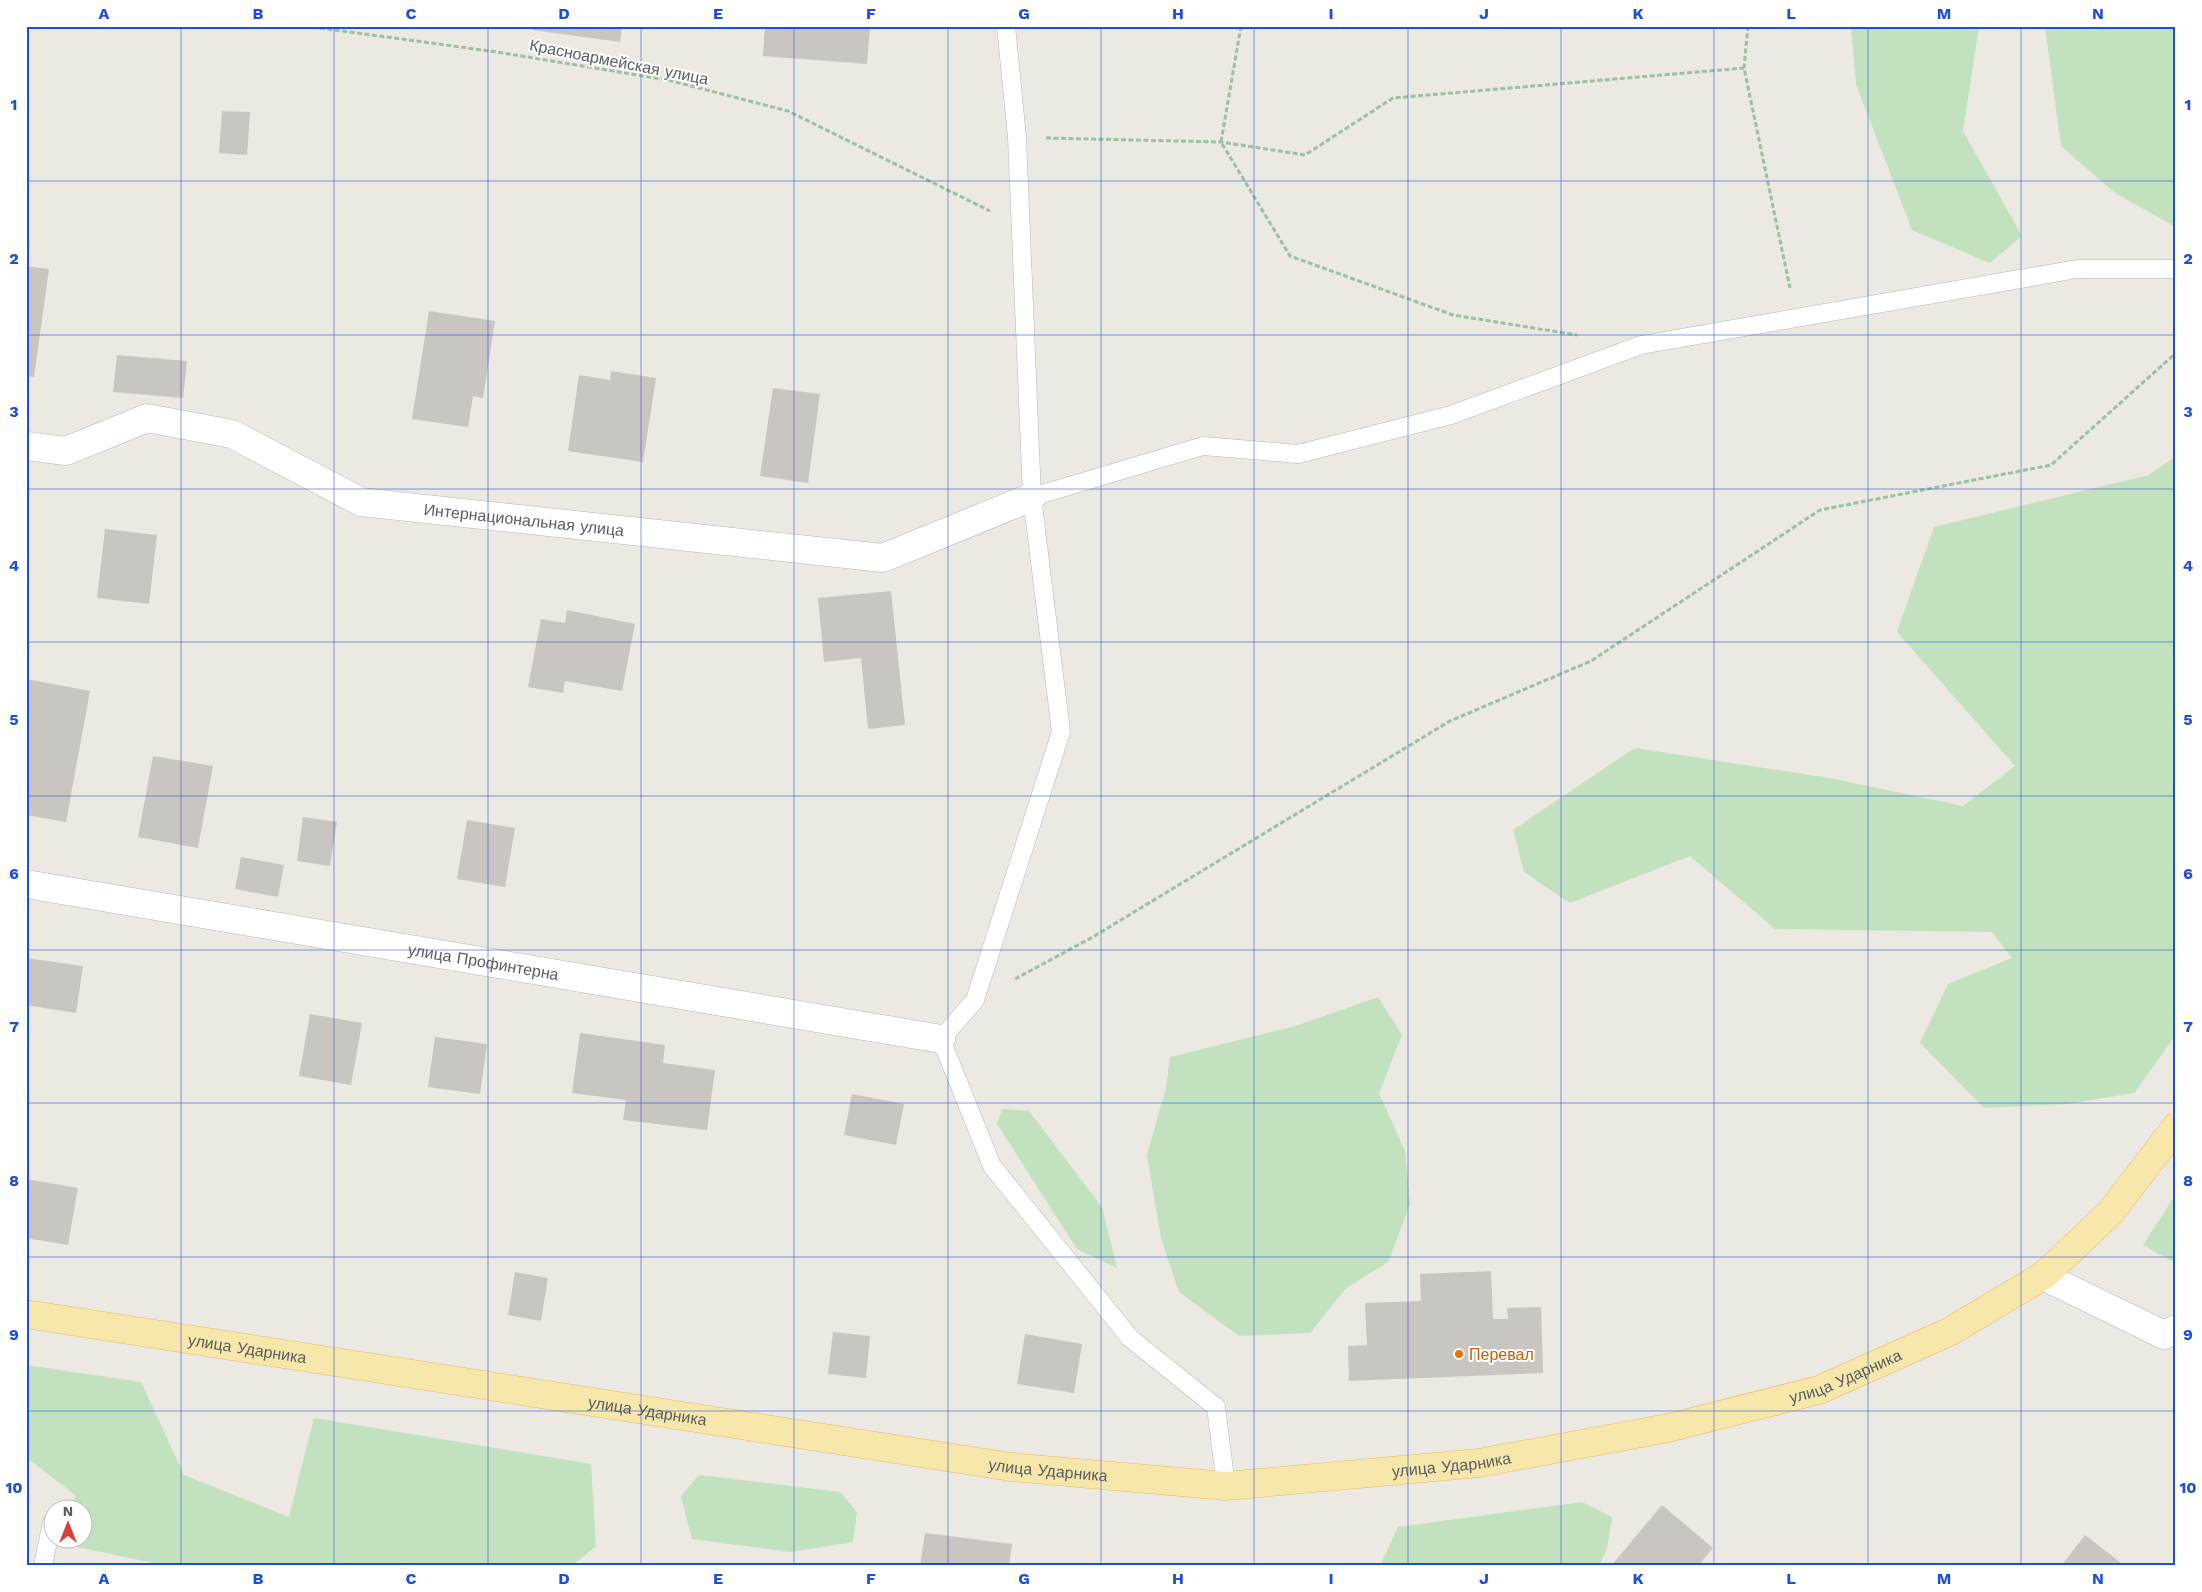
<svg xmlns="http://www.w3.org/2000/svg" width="2202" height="1592" viewBox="0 0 2202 1592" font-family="'Work Sans',sans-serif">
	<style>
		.green { fill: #c1e1bf }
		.building { fill: #c9c5c0 }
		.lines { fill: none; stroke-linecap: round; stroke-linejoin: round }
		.lane-casing { stroke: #b4b7bb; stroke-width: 19 }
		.street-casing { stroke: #b4b7bb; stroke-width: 29 }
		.primary-casing { stroke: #e5b961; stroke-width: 29 }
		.path { stroke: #9ac2a2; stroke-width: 3; stroke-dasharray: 5 2.5; stroke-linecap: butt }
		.lane { stroke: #fff; stroke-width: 18 }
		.street { stroke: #fff; stroke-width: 28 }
		.primary { stroke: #f8e7aa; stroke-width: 28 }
		.grid { fill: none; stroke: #1d4ed8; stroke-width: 1; stroke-opacity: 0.55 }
		.food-dot { fill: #e8710a; stroke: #fff; stroke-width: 2 }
		.labels { text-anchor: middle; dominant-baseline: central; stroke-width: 4; stroke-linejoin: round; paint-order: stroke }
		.street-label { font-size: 16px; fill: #5a5d61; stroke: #fff }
		.food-label { font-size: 16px; fill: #c56008; stroke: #fff; text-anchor: start }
		.neatline { fill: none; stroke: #1d4ed8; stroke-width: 2 }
		.grid-label { font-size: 16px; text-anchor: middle; font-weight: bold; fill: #1d4ed8 }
	</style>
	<rect width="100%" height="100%" fill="#ebe9e1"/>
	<path class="green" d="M1851 26H1979L1963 131 2022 236 1990 263 1912 230 1856 84Z
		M2045 26H2176V227L2115 193 2061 146Z
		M2176 456V1035L2134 1093 2067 1104 1984 1108 1920 1043 1948 984 2012 958 1992 932 1775 929 1690 856 1570 903 1524 872 1513 830 1635 748 1829 778 1963 806 2015 766 1897 632 1934 527 2149 475Z
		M1378 997 1402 1035 1379 1093 1405 1151 1410 1204 1389 1261 1345 1289 1310 1333 1239 1336 1179 1292 1161 1238 1147 1155 1166 1088 1170 1057 1296 1026Z
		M1002 1109 1029 1111 1102 1207 1117 1268 1077 1249 997 1124Z
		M2176 1194V1263H2175L2143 1245Z
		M26 1365 141 1382 184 1475 289 1517 314 1418 591 1464 596 1546 572 1566H168L68 1545 69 1540H82V1510L73 1509 75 1495 26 1457Z
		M699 1475 840 1492 857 1512 853 1542 790 1552 692 1539 681 1496Z
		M1582 1502 1612 1517 1607 1548 1599 1566H1488L1478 1563 1477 1566H1380L1398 1527Z"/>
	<path class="building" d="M533 26H622L620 42 533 30Z
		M765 26H870L867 64 763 56Z
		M222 111 250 112 247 155 219 153Z
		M26 266 49 269 34 377 26 376Z
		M429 311 495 321 483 398 473 396 468 427 412 419Z
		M117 355 187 361 183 398 113 392Z
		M611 371 656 378 643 462 568 451 579 375 610 380Z
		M773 388 820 394 808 483 760 476Z
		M105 529 157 535 149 604 97 598Z
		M891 591 905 725 868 729 861 658 824 662 818 598Z
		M567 610 635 624 622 691 565 681 563 693 528 687 541 619 565 623Z
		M26 679 90 691 66 822 26 815Z
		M153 756 213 766 198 848 138 837Z
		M303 817 337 822 330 866 297 861Z
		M467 820 515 828 505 887 457 879Z
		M241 857 284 865 278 897 235 889Z
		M26 958 83 966 76 1013 26 1005Z
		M310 1014 362 1023 351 1085 299 1076Z
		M580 1033 665 1045 663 1063 715 1070 707 1130 623 1120 626 1100 572 1093Z
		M435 1037 487 1044 480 1094 428 1087Z
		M852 1094 904 1104 896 1145 844 1135Z
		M26 1179 78 1188 68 1245 26 1238Z
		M1491 1271 1493 1319H1508L1507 1308 1541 1307 1543 1373 1349 1381 1348 1346 1367 1345 1365 1303 1421 1301 1420 1274Z
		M515 1272 548 1278 541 1321 508 1315Z
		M833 1332 870 1336 866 1378 828 1374Z
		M1025 1334 1082 1344 1074 1393 1017 1384Z
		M1662 1505 1713 1548 1698 1566H1611Z
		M925 1533 1012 1544 1009 1566H920Z
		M2085 1535 2125 1566H2061Z"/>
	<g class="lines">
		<defs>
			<path id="lane" d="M1006 26 1017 137 1032 497 1061 732 975 1000 941 1039 992 1166 1130 1338 1216 1407 1226 1486
				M1032 497 1203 446 1298 454 1451 415 1641 345 2077 269H2176
				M43 1566 52 1522"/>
			<g id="street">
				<path id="s1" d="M26 446 66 451 147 418 232 434 361 502 883 558 1032 497"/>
				<path id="s2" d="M26 884 941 1039"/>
				<path d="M2043 1276 2164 1335 2176 1329"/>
			</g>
			<g id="primary">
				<path id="s3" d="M26 1314 1011 1467 1226 1486 1479 1463 1668 1428 1819 1390 1949 1332 2043 1276 2110 1213 2176 1127"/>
			</g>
		</defs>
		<use href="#lane" class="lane-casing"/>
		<use href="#street" class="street-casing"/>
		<use href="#primary" class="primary-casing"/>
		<path class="path" d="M305 26 497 52 668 80 788 111 990 211
			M1241 26 1221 142 1290 256 1453 315 1577 335
			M1748 26 1744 68 1790 288
			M1046 138 1221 142 1305 155 1393 98 1744 68
			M1015 979 1091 938 1450 721 1591 661 1820 510 2051 465 2176 353"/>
		<use href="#lane" class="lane"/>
		<use href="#street" class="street"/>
		<use href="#primary" class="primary"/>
	</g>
	<path class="grid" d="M181 26V1566M334 26V1566M488 26V1566M641 26V1566M794 26V1566M948 26V1566M1101 26V1566M1254 26V1566M1408 26V1566M1561 26V1566M1714 26V1566M1868 26V1566M2021 26V1566M26 181H2176M26 335H2176M26 489H2176M26 642H2176M26 796H2176M26 950H2176M26 1103H2176M26 1257H2176M26 1411H2176"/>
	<circle class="food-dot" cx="1459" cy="1354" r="5"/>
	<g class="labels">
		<g class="street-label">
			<text transform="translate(619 62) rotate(11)">Красноармейская улица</text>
			<text stroke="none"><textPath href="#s1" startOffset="524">Интернациональная улица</textPath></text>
			<text stroke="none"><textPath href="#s2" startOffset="464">улица Профинтерна</textPath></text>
			<text stroke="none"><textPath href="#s3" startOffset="224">улица Ударника</textPath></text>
			<text stroke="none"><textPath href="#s3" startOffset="1844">улица Ударника</textPath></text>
			<text stroke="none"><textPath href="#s3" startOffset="629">улица Ударника</textPath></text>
			<text stroke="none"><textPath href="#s3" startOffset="1439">улица Ударника</textPath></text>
			<text stroke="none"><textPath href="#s3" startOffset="1034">улица Ударника</textPath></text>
		</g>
		<g class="food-label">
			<text x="1469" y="1354">Перевал</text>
		</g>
	</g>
	<rect width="2202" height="1592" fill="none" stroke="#ffffff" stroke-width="55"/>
	<g transform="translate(68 1524)"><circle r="24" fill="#ffffff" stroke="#bdbec0"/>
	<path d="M0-4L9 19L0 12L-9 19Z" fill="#da3e39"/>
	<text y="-8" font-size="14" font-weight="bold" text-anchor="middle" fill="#5a5d61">N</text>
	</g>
	<rect x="28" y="28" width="2146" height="1536" class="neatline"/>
	<g class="grid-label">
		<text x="104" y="19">A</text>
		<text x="258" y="19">B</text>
		<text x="411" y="19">C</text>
		<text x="564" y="19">D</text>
		<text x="718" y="19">E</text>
		<text x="871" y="19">F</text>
		<text x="1024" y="19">G</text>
		<text x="1178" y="19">H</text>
		<text x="1331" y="19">I</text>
		<text x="1484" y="19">J</text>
		<text x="1638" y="19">K</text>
		<text x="1791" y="19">L</text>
		<text x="1944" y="19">M</text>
		<text x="2098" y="19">N</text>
		<text x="14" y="110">1</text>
		<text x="2188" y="110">1</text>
		<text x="14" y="264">2</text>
		<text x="2188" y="264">2</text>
		<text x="14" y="417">3</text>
		<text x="2188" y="417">3</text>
		<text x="14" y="571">4</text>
		<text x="2188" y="571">4</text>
		<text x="14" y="725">5</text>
		<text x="2188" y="725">5</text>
		<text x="14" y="879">6</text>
		<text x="2188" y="879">6</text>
		<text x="14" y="1032">7</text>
		<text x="2188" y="1032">7</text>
		<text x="14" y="1186">8</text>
		<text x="2188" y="1186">8</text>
		<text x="14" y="1340">9</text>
		<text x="2188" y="1340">9</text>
		<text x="14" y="1493">10</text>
		<text x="2188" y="1493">10</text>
		<text x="104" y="1584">A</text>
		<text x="258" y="1584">B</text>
		<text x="411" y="1584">C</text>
		<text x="564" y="1584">D</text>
		<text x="718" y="1584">E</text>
		<text x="871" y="1584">F</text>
		<text x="1024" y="1584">G</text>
		<text x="1178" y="1584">H</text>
		<text x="1331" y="1584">I</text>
		<text x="1484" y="1584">J</text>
		<text x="1638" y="1584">K</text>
		<text x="1791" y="1584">L</text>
		<text x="1944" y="1584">M</text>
		<text x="2098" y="1584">N</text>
	</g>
</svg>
